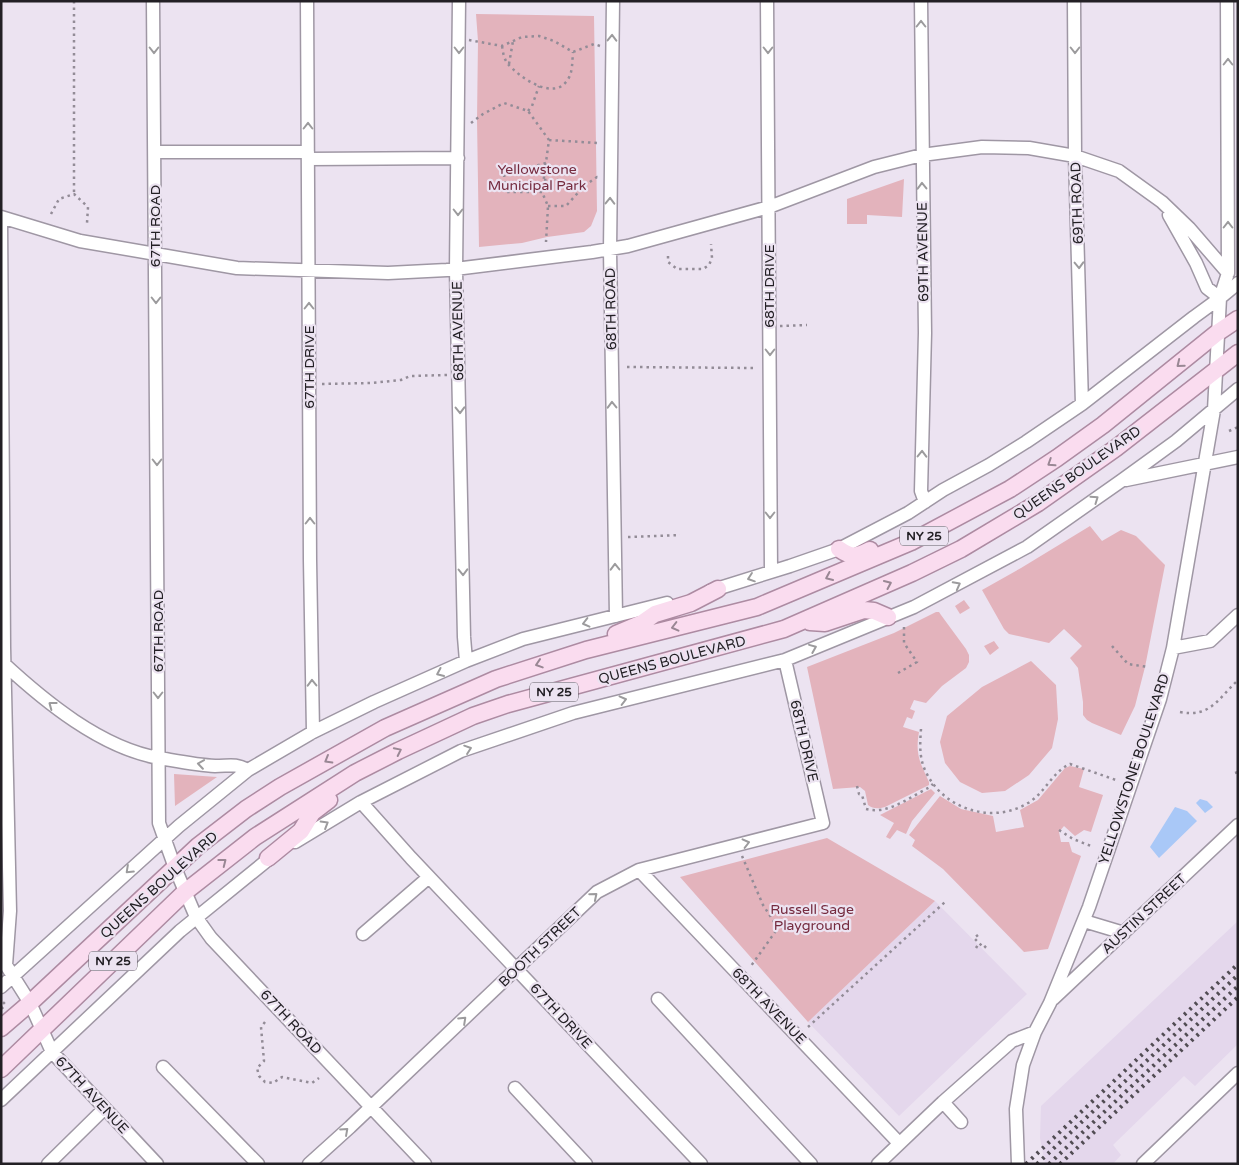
<svg xmlns="http://www.w3.org/2000/svg" width="1239" height="1165" viewBox="0 0 1239 1165" font-family="'Varela Round',sans-serif">
	<style>
		.built { fill: #e4d7ec }
		.green { fill: #e3b3bc }
		.water { fill: #a9c8f7 }
		.lines { fill: none; stroke-linecap: round; stroke-linejoin: round }
		.minor-casing { stroke: #9f97a4; stroke-width: 15 }
		.major-casing { stroke: #ad8ba2; stroke-width: 19 }
		.path { stroke: #938c97; stroke-width: 2.5; stroke-dasharray: 2.5 4; stroke-linecap: butt }
		.minor { stroke: #fff; stroke-width: 12 }
		.major { stroke: #fadcef; stroke-width: 16 }
		.rail { stroke: #514c53; stroke-width: 4; stroke-dasharray: 2.5 5; stroke-linecap: butt }
		.oneway { stroke: #9c9b9d }
		.oneway2 { stroke: #998794 }
		.labels { text-anchor: middle; dominant-baseline: central; stroke-width: 4.5; stroke-linejoin: round; paint-order: stroke }
		.shield { fill: #ece3f1; stroke: #5f5a62; stroke-width: 1 }
		.shield-label { font-size: 12px; font-weight: bold; fill: #232025 }
		.park-label { font-size: 14px; fill: #752b3f; stroke: #ece3f1 }
		.street-label { font-size: 14px; fill: #232025; stroke: #ece3f1 }
	</style>
	<rect width="100%" height="100%" fill="#ece3f1"/>
	<path class="built" d="M935 901 1027 994 899 1116 808 1022Z
		M1238 921V1044L1195 1086 1184 1076 1113 1145 1121 1155 1113 1164H1045L1040 1138 1041 1106Z"/>
	<path class="green" d="M476 14 594 16 597 211 591 226 584 232 547 237 522 243 479 247 477 119 478 41Z
		M904 179 902 217 867 215V224H847V199Z
		M1090 526 1102 541 1121 530 1136 536 1165 565 1145 667 1135 706 1121 735 1092 723 1087 720 1083 715V702L1078 668 1070 658 1082 646 1064 629 1049 643 1009 634 1004 629 982 590 1021 568Z
		M964 600 970 608 960 614 955 606Z
		M936 612H939L941 615 966 649 969 655V662L966 668 942 686 926 703 914 700 910 709 915 711 912 719 907 717 903 727 919 732C915 755 920 762 929 782V785L885 807C878 809 873 809 868 805L865 791 860 787 833 789 807 667 894 633Z
		M994 641 999 648 990 655 984 646Z
		M1031 661 1056 685 1058 719 1052 748 1029 775 1005 791 982 793 960 782 945 763 940 742 947 716 982 687Z
		M1070 766 1084 769 1079 787 1103 795 1091 832 1084 830 1075 836 1064 826 1059 832 1061 842H1069L1072 852 1081 856 1048 949 1024 952 943 869 912 846 915 840 909 835 940 796 961 809 993 816 996 832 1024 827 1020 810 1038 800 1065 768Z
		M174 774 217 777 175 806Z
		M931 789 935 793 912 821 906 834 897 830 890 839 886 837 894 823 880 815Z
		M827 838 935 901 808 1022 680 877Z"/>
	<path class="water" d="M1200 799 1207 801 1213 807 1205 813 1196 803Z
		M1175 807 1187 811 1197 821 1159 858 1150 847Z"/>
	<g class="lines">
		<defs>
			<path id="minor" d="M153 1 159 823 175 868 196 917 211 938 425 1164
				M307 1 310 560 313 732
				M459 1 456 270 464 637 466 661
				M613 1 610 250 616 616
				M767 1 771 571
				M921 1 925 333 921 491 925 502
				M1074 1 1075 156 1082 404
				M155 152H308
				M308 159 458 158
				M1169 215 1196 263 1207 288 1220 298
				M1 217 80 241 237 268 388 273 447 270 592 252 628 246 769 207 874 167 922 155 982 147 1029 148 1075 156 1119 171 1162 202 1189 228 1228 273
				M1 219 4 647 10 911 6 965 30 1003 52 1052 157 1164
				M1126 480 1238 457
				M710 591 790 566 839 549 908 513 943 490 989 465 1026 442 1082 404 1194 317 1220 298 1238 283
				M1173 648 1210 641 1238 615
				M2 662C44 701 101 748 159 758 177 761 197 765 215 766 230 766 234 763 248 770
				M361 802 411 858 701 1164
				M295 842 361 802 461 751 573 713 785 660 914 607 1027 547 1121 481 1176 441 1238 389
				M639 870 899 1143
				M1084 921 1124 933
				M363 934 429 877
				M1 987 179 826 248 770 313 732 374 702 466 661 523 639 667 603
				M658 999 811 1164
				M1053 999 1238 825
				M163 1067 258 1164
				M515 1088 586 1164
				M1 1100 180 931 275 854
				M943 1102 961 1122
				M48 1164 104 1109
				M309 1164 350 1127 597 892 639 870 823 823 785 660
				M878 1164 943 1102 1012 1041 1035 1032
				M1018 1164 1016 1109 1023 1065 1035 1032 1050 1003 1089 907 1160 699 1173 648 1214 410 1220 298 1228 273 1227 1
				M1143 1164 1238 1073"/>
			<path id="major" d="M839 549C852 558 856 557 870 550
				M810 622 825 623 864 610 874 611 888 617
				M616 634 642 623 655 614 691 603 718 589
				M268 858 301 831 312 813 329 800
				M1 1028 30 1003 198 846 246 809 280 787 385 728 496 679 586 650 757 607 911 542 1010 489 1057 458 1103 425 1217 333 1238 319
				M1 1069 185 892 255 837 355 773 398 751 473 716 508 704 784 629 912 573 961 549 1038 503 1116 448 1238 353"/>
		</defs>
		<use href="#minor" class="minor-casing"/>
		<use href="#major" class="major-casing"/>
		<path class="path" d="M74 1V194
			M469 40 502 46 522 37 539 36 554 41 573 52 594 44 600 46
			M502 46C503 53 504 59 508 64 519 77 552 100 566 82 573 74 572 63 573 52
			M509 64 513 41
			M528 111 532 106 539 86
			M471 123 483 114 504 103 528 111 549 140 542 192 548 206 546 242
			M549 140 598 143
			M544 180H558L584 186
			M542 192H505L504 172 521 170 546 163
			M548 206H566L584 186 597 177 600 178
			M51 214 59 199 74 194 88 207 87 223
			M668 256V262L677 269H703L709 265 712 258 711 244
			M780 326 807 325
			M627 367 754 368
			M322 384 371 383 401 380 410 376 447 375
			M1229 431 1238 427
			M628 537 680 535
			M1237 636H1238
			M1112 646 1128 664 1148 667
			M898 673 917 662 904 643V624
			M1180 712C1210 718 1218 699 1238 680
			M921 729C920 743 919 757 925 770 942 809 992 825 1028 803 1045 793 1052 772 1070 764L1116 780
			M1235 773 1238 772
			M857 786 859 794 862 795 866 809C888 815 910 797 930 787L933 784
			M1059 830 1073 839 1091 846
			M742 856 763 905 778 928 751 966
			M978 935 974 938 984 948 987 945
			M976 948 979 943
			M3 1009 1 1006 7 1000
			M265 1022 261 1027 264 1061 257 1068 259 1076 265 1082 273 1083 282 1077 312 1083 319 1078
			M808 1027 945 902"/>
		<use href="#minor" class="minor"/>
		<use href="#major" class="major"/>
		<path class="rail" d="M1026 1164 1238 964
			M1037 1164 1238 975
			M1049 1164 1238 986
			M1060 1164 1238 997"/>
	</g>
	<defs><path id="oneway-chevron" d="M-2-3.5L2.5 0L-2 3.5" fill="none" stroke-width="1.6" stroke-linecap="round" stroke-linejoin="round" transform="scale(1.25)"/></defs>
	<g class="oneway">
		<use href="#oneway-chevron" transform="translate(921 24) rotate(-90)"/>
		<use href="#oneway-chevron" transform="translate(612 38) rotate(-89)"/>
		<use href="#oneway-chevron" transform="translate(154 50) rotate(90)"/>
		<use href="#oneway-chevron" transform="translate(459 50) rotate(90)"/>
		<use href="#oneway-chevron" transform="translate(768 50) rotate(90)"/>
		<use href="#oneway-chevron" transform="translate(1075 50) rotate(90)"/>
		<use href="#oneway-chevron" transform="translate(1228 62) rotate(-90)"/>
		<use href="#oneway-chevron" transform="translate(308 126) rotate(-90)"/>
		<use href="#oneway-chevron" transform="translate(922 186) rotate(-91)"/>
		<use href="#oneway-chevron" transform="translate(610 201) rotate(-89)"/>
		<use href="#oneway-chevron" transform="translate(458 212) rotate(90)"/>
		<use href="#oneway-chevron" transform="translate(1228 225) rotate(-90)"/>
		<use href="#oneway-chevron" transform="translate(1079 265) rotate(88)"/>
		<use href="#oneway-chevron" transform="translate(156 300) rotate(90)"/>
		<use href="#oneway-chevron" transform="translate(309 306) rotate(-90)"/>
		<use href="#oneway-chevron" transform="translate(770 352) rotate(90)"/>
		<use href="#oneway-chevron" transform="translate(612 405) rotate(-91)"/>
		<use href="#oneway-chevron" transform="translate(460 410) rotate(89)"/>
		<use href="#oneway-chevron" transform="translate(922 454) rotate(-89)"/>
		<use href="#oneway-chevron" transform="translate(157 462) rotate(90)"/>
		<use href="#oneway-chevron" transform="translate(1095 499) rotate(-35)"/>
		<use href="#oneway-chevron" transform="translate(770 515) rotate(90)"/>
		<use href="#oneway-chevron" transform="translate(310 521) rotate(-90)"/>
		<use href="#oneway-chevron" transform="translate(615 567) rotate(-91)"/>
		<use href="#oneway-chevron" transform="translate(463 572) rotate(89)"/>
		<use href="#oneway-chevron" transform="translate(751 578) rotate(161)"/>
		<use href="#oneway-chevron" transform="translate(957 585) rotate(-28)"/>
		<use href="#oneway-chevron" transform="translate(586 623) rotate(166)"/>
		<use href="#oneway-chevron" transform="translate(813 648) rotate(-22)"/>
		<use href="#oneway-chevron" transform="translate(440 673) rotate(156)"/>
		<use href="#oneway-chevron" transform="translate(312 683) rotate(-91)"/>
		<use href="#oneway-chevron" transform="translate(158 695) rotate(90)"/>
		<use href="#oneway-chevron" transform="translate(623 700) rotate(-14)"/>
		<use href="#oneway-chevron" transform="translate(52 705) rotate(-143)"/>
		<use href="#oneway-chevron" transform="translate(468 749) rotate(-19)"/>
		<use href="#oneway-chevron" transform="translate(201 764) rotate(-172)"/>
		<use href="#oneway-chevron" transform="translate(325 824) rotate(-31)"/>
		<use href="#oneway-chevron" transform="translate(746 843) rotate(-14)"/>
		<use href="#oneway-chevron" transform="translate(129 870) rotate(137)"/>
		<use href="#oneway-chevron" transform="translate(594 896) rotate(-40)"/>
		<use href="#oneway-chevron" transform="translate(463 1020) rotate(-43)"/>
		<use href="#oneway-chevron" transform="translate(345 1131) rotate(-42)"/>
	</g>
	<g class="oneway2">
		<use href="#oneway-chevron" transform="translate(1180 364) rotate(141)"/>
		<use href="#oneway-chevron" transform="translate(1051 463) rotate(147)"/>
		<use href="#oneway-chevron" transform="translate(829 577) rotate(156)"/>
		<use href="#oneway-chevron" transform="translate(888 584) rotate(-24)"/>
		<use href="#oneway-chevron" transform="translate(675 627) rotate(166)"/>
		<use href="#oneway-chevron" transform="translate(539 664) rotate(162)"/>
		<use href="#oneway-chevron" transform="translate(398 751) rotate(-26)"/>
		<use href="#oneway-chevron" transform="translate(328 760) rotate(150)"/>
		<use href="#oneway-chevron" transform="translate(223 862) rotate(-38)"/>
	</g>
	<g class="labels">
		<g class="shield">
			<rect x="900" y="526.5" width="48" height="19" rx="4"/>
			<rect x="530" y="682.5" width="48" height="19" rx="4"/>
			<rect x="89" y="951.5" width="48" height="19" rx="4"/>
		</g>
		<g class="shield-label">
			<text x="924" y="536">NY 25</text>
			<text x="554" y="692">NY 25</text>
			<text x="113" y="961">NY 25</text>
		</g>
		<g class="park-label">
			<text x="537" y="169">Yellowstone<tspan x="537" dy="16">Municipal Park</tspan></text>
			<text x="812" y="909">Russell Sage<tspan x="812" dy="16">Playground</tspan></text>
		</g>
		<g class="street-label">
			<text transform="translate(1077 203) rotate(-92)">69TH ROAD</text>
			<text transform="translate(155 226) rotate(-90)">67TH ROAD</text>
			<text transform="translate(923 252) rotate(-91)">69TH AVENUE</text>
			<text transform="translate(769 286) rotate(-90)">68TH DRIVE</text>
			<text transform="translate(611 309) rotate(-91)">68TH ROAD</text>
			<text transform="translate(458 331) rotate(-91)">68TH AVENUE</text>
			<text transform="translate(309 367) rotate(-90)">67TH DRIVE</text>
			<text transform="translate(1077 473) rotate(-35)">QUEENS BOULEVARD</text>
			<text transform="translate(158 631) rotate(-90)">67TH ROAD</text>
			<text transform="translate(672 660) rotate(-15)">QUEENS BOULEVARD</text>
			<text transform="translate(804 741) rotate(77)">68TH DRIVE</text>
			<text transform="translate(1134 769) rotate(-72)">YELLOWSTONE BOULEVARD</text>
			<text transform="translate(159 885) rotate(-42)">QUEENS BOULEVARD</text>
			<text transform="translate(1144 914) rotate(-43)">AUSTIN STREET</text>
			<text transform="translate(540 947) rotate(-44)">BOOTH STREET</text>
			<text transform="translate(769 1006) rotate(46)">68TH AVENUE</text>
			<text transform="translate(561 1016) rotate(47)">67TH DRIVE</text>
			<text transform="translate(291 1022) rotate(47)">67TH ROAD</text>
			<text transform="translate(92 1095) rotate(47)">67TH AVENUE</text>
		</g>
	</g>
	<rect width="1239" height="1165" fill="none" stroke="#232025" stroke-width="5"/>
</svg>
